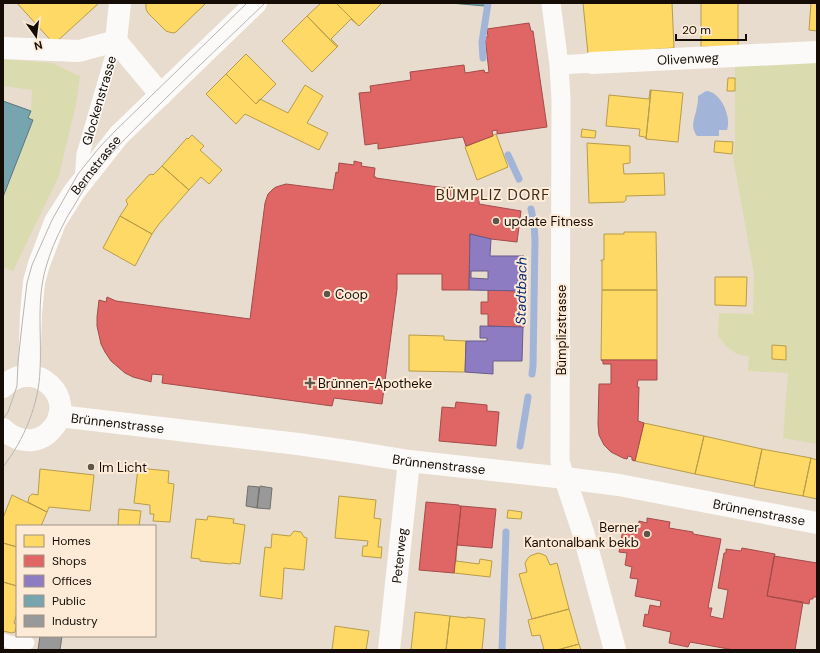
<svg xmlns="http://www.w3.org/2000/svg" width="820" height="653" viewBox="0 0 820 653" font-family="'DM Sans',sans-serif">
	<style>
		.green { fill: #dbdbb0 }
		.water { fill: #a2b5d8 }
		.homes { fill: #ffd966; stroke: #b89c49 }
		.shops { fill: #e06666; stroke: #a34b49 }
		.offices { fill: #8e7cc3; stroke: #695a8a; fill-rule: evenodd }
		.public { fill: #76a5af; stroke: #59777c }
		.industry { fill: #999; stroke: #716f6d }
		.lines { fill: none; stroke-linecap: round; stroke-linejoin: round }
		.stream { stroke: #a2b5d8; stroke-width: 7 }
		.service { stroke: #fcfaf8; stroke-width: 13 }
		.pedestrian { stroke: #fcfaf8; stroke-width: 19 }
		.minor { stroke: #fcfaf8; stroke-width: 22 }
		.tertiary { stroke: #fcfaf8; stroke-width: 22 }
		.tram { stroke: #b8b6b3; stroke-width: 1 }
		.poi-dot { fill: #5e554b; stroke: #fdebd7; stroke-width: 1.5 }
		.labels { text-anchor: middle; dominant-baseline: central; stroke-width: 4; stroke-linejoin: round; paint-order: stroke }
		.street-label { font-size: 13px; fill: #140c05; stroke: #fdebd7 }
		.poi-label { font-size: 13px; fill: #140c05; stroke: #fdebd7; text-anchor: start }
		.water-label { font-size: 14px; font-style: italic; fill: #082c6e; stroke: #fdebd7 }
		.quarter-label { font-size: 15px; letter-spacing: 1px; fill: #3c2b16; stroke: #fdebd7 }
	</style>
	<rect width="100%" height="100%" fill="#e8dcce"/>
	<path class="green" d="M3 59 52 63 80 76 76 104 59 176 13 271 3 267V199L34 120 29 118 31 111 32 90 3 86Z
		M817 60V444L783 438 788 373 748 371 749 357 737 354 727 347 718 336 719 313 753 314 754 274 733 157 735 142V64Z"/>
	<path class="water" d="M706 91C721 91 732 118 727 130H719V136H697C689 125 696 117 697 106 698 103 698 99 698 96Z"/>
	<path class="homes" d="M17 3H99L54 44Z
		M146 3H206L176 32 173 33 169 32 166 31 148 13 146 9Z
		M321 3H336L359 26 351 19 331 39 338 46 337 47 307 16Z
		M336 3H382L359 26Z
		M583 3H672L674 48 588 54Z
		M701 3H738V46L701 47Z
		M811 3H817V31L809 30Z
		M307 16 337 47 312 72 282 41Z
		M246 54 276 84 256 104 226 74Z
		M226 74 256 104 260 99 288 113 305 85 323 96 307 123 328 133 319 150 245 114 236 124 206 94Z
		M728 78H735V91H727Z
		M650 90H651L646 139 645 137 639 136 640 129 606 126 609 95 649 99Z
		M651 90 683 93 678 142 646 139Z
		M582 129 596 131 595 138 581 137Z
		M496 134 508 167 477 180 465 147Z
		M192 135 204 146 200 150 222 170 209 184 201 177 189 190 162 166 187 138 188 139Z
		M715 141 733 142 732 154 714 152Z
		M587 143 630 146V163L623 164 624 174 664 173 665 195 626 196V200L624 202 589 203Z
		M162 166 189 190 159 224 152 234 120 216 128 204 127 203 126 200 149 175 152 174 153 175Z
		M120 216 152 234 135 266 103 248Z
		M624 232H656L657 290H602V261H601V260H604V234H624Z
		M715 277H747L746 306 715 305Z
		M602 290H657V360H601Z
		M409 335 444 336V340L466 341 465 372 409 371Z
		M772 345 786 346V360L772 359Z
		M644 423 704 436 695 474 635 461Z
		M704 436 762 449 754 486 695 474Z
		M762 449 811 458 803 496 754 487Z
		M811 458 817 460V499L803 496Z
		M138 468 169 471 168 483 174 484 170 522 153 521 154 514H150V505L134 503Z
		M40 469 94 475 90 511 49 507 47 512 28 502 29 497 32 494 38 495Z
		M12 495 47 512 41 526H17V547L3 543V518Z
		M339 496 376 500 374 518 381 519 378 547H382L381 558 362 556 363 546H367L368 541 335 538Z
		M119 509 141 511 139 526H118Z
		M508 510 522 512 521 519 507 518Z
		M208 516 234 519 233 523 245 525 240 564 232 563 231 564 200 561V559L191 558 196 519 207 520Z
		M294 531 301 532 304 537 307 538 304 570 284 568 282 599 260 596 265 547 271 548 272 534 290 536Z
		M3 543 17 547V586L3 582Z
		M457 545 456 561 479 564 480 559 492 561 490 577 454 573Z
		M538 553 542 554 546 556 550 565 557 563 569 609 532 619 519 574 527 572 525 563 528 558 530 556Z
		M3 582 17 586V613L14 623 16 624V627L15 632 12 633 3 631Z
		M569 609 579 644 557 650H544L540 635 532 636 528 620Z
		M415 612 450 616 446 650H411Z
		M450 616 467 618V617L485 619 482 650H446Z
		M335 626 369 631 366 650H332Z
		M579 644 581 650H557Z"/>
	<path class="shops" d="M529 23 531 31H533L547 127 497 134V130L492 131 493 136 466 146 463 137 378 149V143L365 145 359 93 371 92 370 86 411 80 410 72 464 65 465 73 484 70 485 73 489 72 485 37H488L487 29Z
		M354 161 362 163 361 166 375 168 374 177H376V178L480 193 479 204 521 211 517 242 491 239 470 234 469 290H442V274H397V289L382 404 334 398 332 406 162 383 163 375 152 374 151 382 148 381 133 377 125 373 111 361 105 352 101 344 97 326V317L99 300 106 302 107 297 116 301 250 319 265 203 268 194 273 189 276 187 286 184 333 190 336 172 338 173 339 163 354 165Z
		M488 290 524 291V327L488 326V314H481V302H488Z
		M601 360H657V380H638L637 387H639L638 421 644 423 635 461 632 460V457L628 456 627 459 623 458 611 452 604 445 599 435 598 424 599 384H611V364H603V361Z
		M456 402 487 405V411L499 412 496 446 439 441 442 407 455 408Z
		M426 502 459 505V506H461L454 573 419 570Z
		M461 506 496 509 492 548 457 545Z
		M647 518 670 522 669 528 693 532V534L721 539 708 608H712L710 616 723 619 728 590 718 588 724 553H726V549L741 551 742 548 775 554 767 596 803 602 795 650H734L690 642 688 647 669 643 671 632 643 626 645 614 648 615 650 605 660 607 661 601 635 596 638 579 630 578 632 567 625 565 627 553 619 552 623 529 638 532 639 521 647 523Z
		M774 556 817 563V597H813V599H810L809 604 767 596Z"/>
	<path class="offices" d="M470 234 491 239 490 256H524L523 291 469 290ZM471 271H488V279L471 278Z
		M480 326 523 327 522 361H493V374L465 372 466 341H487V338H480Z"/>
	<path class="public" d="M450 3H486L485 6Z
		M3 101 31 111 28 118 33 120 3 197Z"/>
	<path class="industry" d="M248 486 259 487 257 508 246 506Z
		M260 486 272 488 270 509 257 508Z
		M40 636H62L60 650H38Z"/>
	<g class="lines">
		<path class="stream" d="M483 58 482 42 488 3
			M508 155 519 179
			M531 209 534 223 535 240 533 366 532 374
			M520 446 528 397
			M502 650 506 532"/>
		<g class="service">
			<path id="s1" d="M81 182 83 154 116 41"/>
			<path d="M3 640 13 643H28"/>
		</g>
		<path class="pedestrian" d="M551 3 559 65 561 100 560 461 565 478
			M559 65 592 63"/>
		<g class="minor">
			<path d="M120 3 116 41 161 95"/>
			<path d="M3 48 79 51 116 41"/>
			<path id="s2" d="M592 63 817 52"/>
			<path id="s3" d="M389 650 409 461"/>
		</g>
		<g class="tertiary">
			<path id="s4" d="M29 376 31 314 34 282 39 264 55 222 74 192 119 135 256 3"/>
			<path d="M3 387C35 355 79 399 52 429 47 435 41 439 33 440 22 441 11 437 3 429"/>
			<path id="s5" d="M59 416 298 444 353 452 409 461 565 478 619 485 817 523"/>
			<path d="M565 478 583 532 615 650"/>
		</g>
		<path class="tram" d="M3 419 8 412 17 386 18 362 22 325 27 283 32 265 52 220 78 174 98 149 115 131 247 3
			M3 467C24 440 39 404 40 370 42 336 36 301 46 267 50 253 56 238 63 225 67 216 73 208 78 199 82 193 85 187 89 181 110 152 137 127 163 101 196 68 231 36 265 3"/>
	</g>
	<g class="poi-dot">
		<circle cx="496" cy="221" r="4"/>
		<circle cx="327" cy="294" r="4"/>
		<path d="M308 377h4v4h4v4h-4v4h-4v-4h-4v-4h4z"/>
		<circle cx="91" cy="467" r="4"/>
		<circle cx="647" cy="534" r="4"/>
	</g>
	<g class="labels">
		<g class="street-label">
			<text stroke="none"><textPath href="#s2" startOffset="96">Olivenweg</textPath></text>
			<text stroke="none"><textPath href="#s1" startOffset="84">Glockenstrasse</textPath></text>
			<text stroke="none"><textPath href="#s4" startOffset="228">Bernstrasse</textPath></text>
			<text transform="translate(561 330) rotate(-90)">Bümplizstrasse</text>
			<text stroke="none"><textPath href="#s5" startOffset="59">Brünnenstrasse</textPath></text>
			<text stroke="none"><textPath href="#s5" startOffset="383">Brünnenstrasse</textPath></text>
			<text stroke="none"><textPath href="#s5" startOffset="707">Brünnenstrasse</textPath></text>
			<text stroke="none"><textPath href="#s3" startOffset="95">Peterweg</textPath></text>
		</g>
		<g class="poi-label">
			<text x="504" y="221">update Fitness</text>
			<text x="335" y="294">Coop</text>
			<text x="318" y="383">Brünnen-Apotheke</text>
			<text x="99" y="467">Im Licht</text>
			<text x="639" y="527" text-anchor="end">Berner<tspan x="639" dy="15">Kantonalbank bekb</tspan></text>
		</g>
		<g class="water-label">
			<text transform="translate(521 291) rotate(-89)">Stadtbach</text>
		</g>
		<g class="quarter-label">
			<text x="493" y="195">BÜMPLIZ DORF</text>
		</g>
	</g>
	<rect width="820" height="653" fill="none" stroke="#140c05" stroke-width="8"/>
	<rect x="16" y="525" width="140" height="112" fill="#fdebd7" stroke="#a09283"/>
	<rect x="24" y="535" width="20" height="12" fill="#ffd966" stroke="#a09283"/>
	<text x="52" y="545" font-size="12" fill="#140c05">Homes</text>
	<rect x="24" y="555" width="20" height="12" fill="#e06666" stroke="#a09283"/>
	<text x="52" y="565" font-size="12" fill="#140c05">Shops</text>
	<rect x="24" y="575" width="20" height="12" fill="#8e7cc3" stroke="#a09283"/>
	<text x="52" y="585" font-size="12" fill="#140c05">Offices</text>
	<rect x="24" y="595" width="20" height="12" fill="#76a5af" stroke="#a09283"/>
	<text x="52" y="605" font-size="12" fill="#140c05">Public</text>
	<rect x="24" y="615" width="20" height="12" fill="#999999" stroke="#a09283"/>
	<text x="52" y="625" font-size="12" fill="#140c05">Industry</text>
	<g transform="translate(36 36) rotate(166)" stroke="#fdebd7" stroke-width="3" paint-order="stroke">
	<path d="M0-3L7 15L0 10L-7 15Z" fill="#140c05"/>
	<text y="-6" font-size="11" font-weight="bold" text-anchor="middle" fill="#140c05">N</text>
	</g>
	<path d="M676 34v6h70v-6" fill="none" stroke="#140c05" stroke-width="2"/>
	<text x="682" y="34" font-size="12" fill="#140c05" stroke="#fdebd7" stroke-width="3" paint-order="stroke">20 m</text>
</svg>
